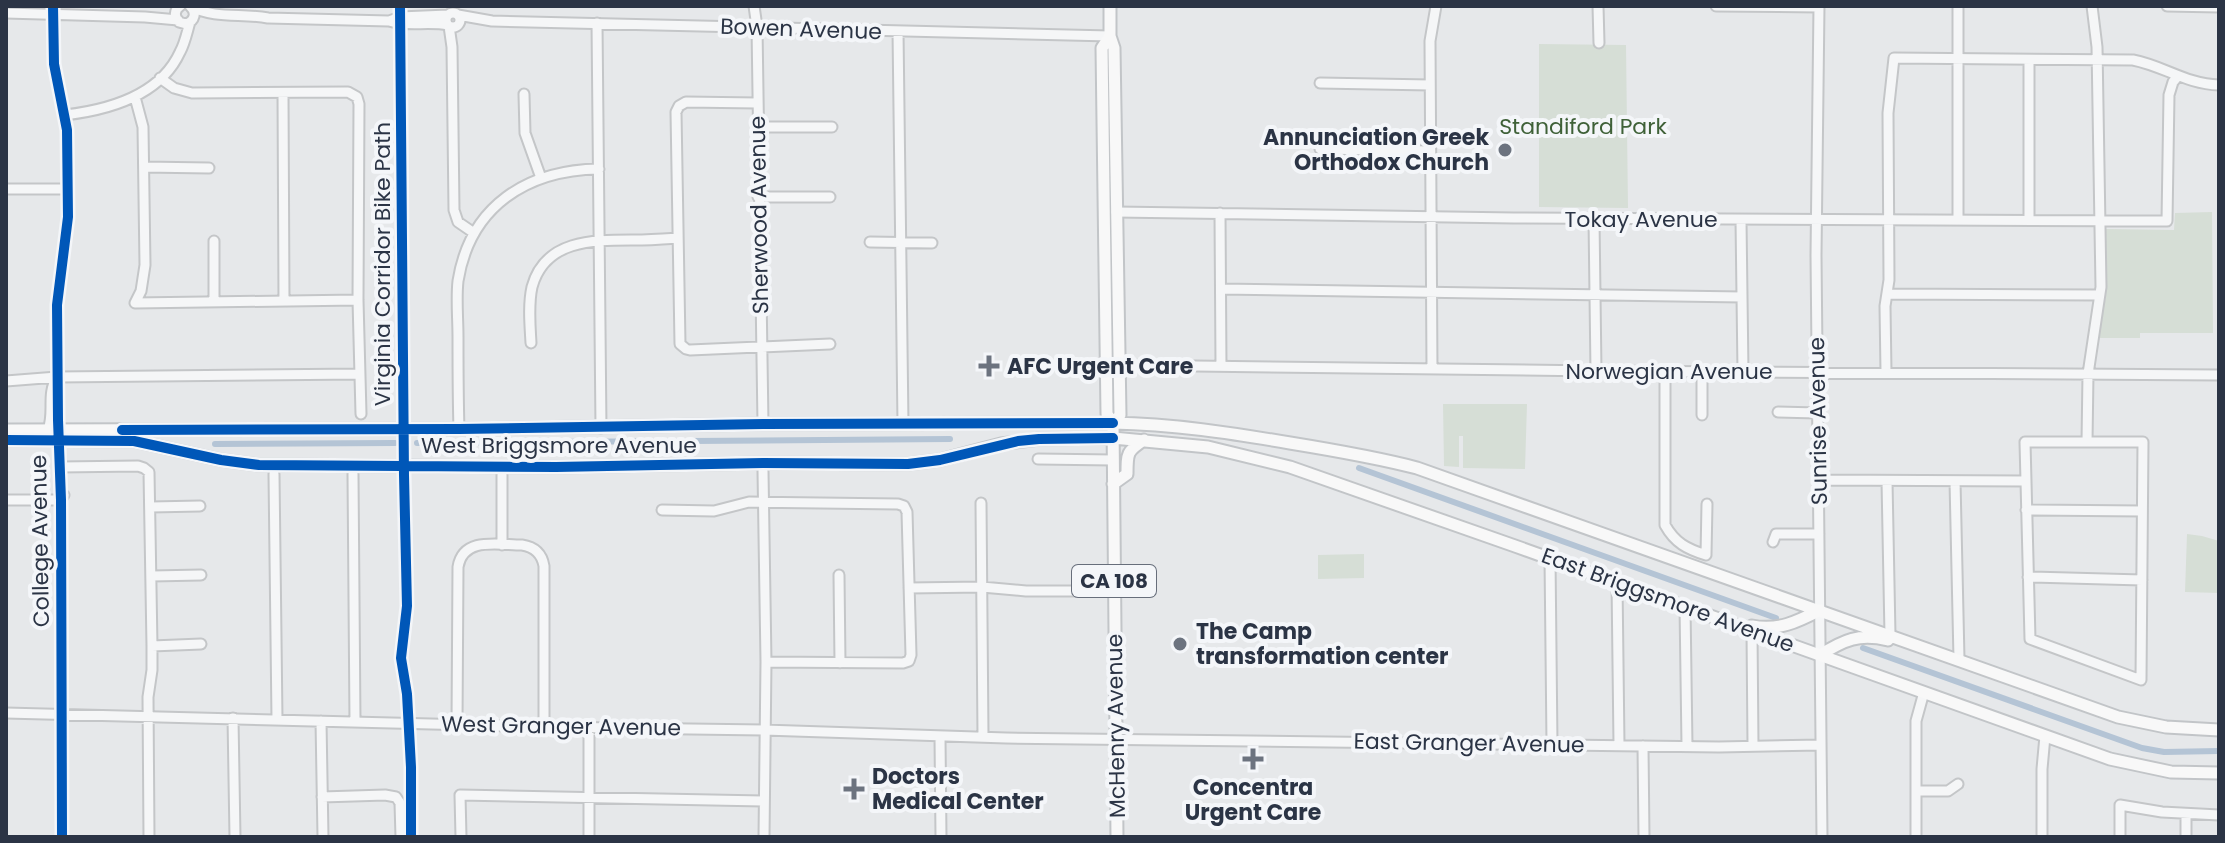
<svg xmlns="http://www.w3.org/2000/svg" width="2225" height="843" viewBox="0 0 2225 843" font-family="Poppins,sans-serif">
	<style>
		.green { fill: #d6ded6 }
		.lines { fill: none; stroke-linecap: round; stroke-linejoin: round }
		.canal { stroke: #b4c4d5; stroke-width: 6 }
		.minor-casing { stroke: #c4c6c8; stroke-width: 13 }
		.major-casing { stroke: #c2c5c8; stroke-width: 15 }
		.minor { stroke: #f5f6f7; stroke-width: 9 }
		.major { stroke: #f8f8f8; stroke-width: 11 }
		.cycleway-casing { stroke: #f4f6f9; stroke-width: 15 }
		.cycleway { stroke: #0057b8; stroke-width: 10 }
		.poi-dot { fill: #6c737f; stroke: #f4f6f9; stroke-width: 3 }
		.labels { text-anchor: middle; dominant-baseline: central; stroke-width: 8; stroke-linejoin: round; paint-order: stroke }
		.shield { fill: #f4f6f9; stroke: #676e7b; stroke-width: 2 }
		.shield-label { font-size: 20px; font-weight: bold; fill: #2b3445 }
		.street-label { font-size: 22px; fill: #2b3445; stroke: #f4f6f9 }
		.park-label { font-size: 22px; fill: #3f6138; stroke: #f4f6f9 }
		.poi-label { font-size: 22px; font-weight: bold; fill: #2b3445; stroke: #f4f6f9; text-anchor: start }
	</style>
	<rect width="100%" height="100%" fill="#e6e8ea"/>
	<path class="green" d="M1539 44 1626 45 1628 208 1539 207Z
		M2212 212 2213 333H2140V338H2098L2106 296V229L2174 230 2175 213Z
		M1443 404H1527L1525 469 1463 468V436H1459V467L1444 466Z
		M2187 534 2202 536 2219 541V593L2185 592Z
		M1364 554V578L1318 579V555Z"/>
	<g class="lines">
		<path class="canal" d="M417 443 950 439
			M215 444 395 443
			M1359 468 1776 618
			M1863 648 2142 748 2164 752 2219 751"/>
		<defs>
			<path id="minor" d="M53 6 54 64 67 130 68 217 57 305 58 420 61 500 62 837
				M180 6C174 10 174 17 179 22L186 24C195 21 197 12 190 6
				M754 6 757 27 763 424
				M1598 6 1599 43
				M1716 6 1819 7
				M1819 6 1816 255 1822 837
				M2167 6 2219 7
				M192 7C215 19 242 13 268 18L389 21C407 27 428 21 448 25
				M6 13 145 17 178 20
				M446 20a7 7 0 1 1 14 0a7 7 0 1 1-14 0Z
				M458 15 492 21 1110 36
				M389 21 400 17 448 15
				M597 23 601 428
				M449 26 452 47 454 210 458 222 474 233
				M898 31 903 424
				M2029 60V220
				M160 78 174 88 192 93 348 92 357 97 359 104 358 300 361 414
				M1320 83 1430 85
				M283 93 284 301
				M524 94 525 133 541 178
				M135 97 143 127 145 265 141 291 135 303 358 300
				M757 103 686 102 679 106 676 112 680 344 686 349 690 350 830 344
				M65 115C108 110 160 96 180 52 185 43 187 32 190 22
				M757 127H832
				M1320 149 1430 151
				M144 167 209 168
				M6 189H68
				M758 197H830
				M1116 212 1514 218 2167 221 2169 95 2173 82 2178 76
				M1220 213 1221 366
				M1594 219 1596 371
				M1741 220 1743 372
				M1958 220V6
				M214 241V301
				M870 242 932 243
				M1221 289 1742 297
				M1887 294 2099 295
				M531 343C530 325 528 305 532 287 545 239 594 240 634 240 649 240 663 239 678 238
				M1118 365 1596 371 2219 375
				M1432 369 1430 41 1436 6
				M1665 371V525C1675 543 1687 549 1706 555L1707 504
				M1702 372V415
				M1886 372 1885 306 1889 280 1888 113 1894 58 2133 60C2164 66 2186 84 2219 85
				M6 381 57 377 360 374
				M1778 412 1817 413
				M459 429C458 398 458 368 458 337 458 318 456 299 458 281 470 206 527 170 599 169
				M48 430C55 411 46 395 57 377
				M2025 442H2143L2141 680 2030 639Z
				M2087 442 2088 374 2101 287 2097 47 2092 6
				M1038 459 1113 460
				M60 467 138 466 144 468 149 472 152 646V670L148 697 149 837
				M763 471 766 662 764 837
				M274 474 277 719
				M353 474 355 722
				M1818 480 2026 481
				M1887 481 1890 635
				M1955 481 1959 659
				M6 500H61L64 495
				M981 503 983 736
				M151 507 200 506
				M662 510 714 511 749 502 898 504 904 506 907 512 911 655 909 661 903 663 766 662
				M2026 510 2142 511
				M1773 542 1776 534H1819
				M502 545V475
				M1550 558 1552 744
				M839 575 840 663
				M152 576 201 575
				M2028 577 2142 580
				M1617 582 1619 745
				M909 588 982 587 1026 591H1114
				M1685 606 1687 746
				M1752 631 1753 746
				M152 646 201 644
				M6 713 544 727 764 730 1006 738 1719 747 1821 745
				M233 718 235 837
				M321 721 323 837
				M457 724 458 567C463 536 499 545 522 545 535 547 542 554 544 566V727
				M940 737 941 837
				M1643 746 1644 837
				M1916 791H1948L1958 784
				M322 797 385 795 396 797 400 803 401 837
				M2186 814V837
				M461 837 460 795 763 801
				M589 837V728
				M1916 837V721L1924 692
				M2042 837V769L2045 736
				M2120 837V805L2162 812 2219 815"/>
			<path id="major" d="M1110 6V36L1114 48 1120 415 1113 423
				M1110 36 1102 48 1107 414 1113 423 1117 837
				M6 430 459 429 763 424 1113 423C1173 424 1231 433 1290 443 1333 450 1375 457 1417 468L2118 717 2166 727 2219 730
				M6 440 134 441 221 460 259 465 406 466 556 467 763 463 908 464 940 460 1001 444 1039 439 1113 438 1208 447 1290 467 1515 546 2110 759 2171 772 2219 773
				M1113 484 1127 474C1127 453 1127 451 1144 440
				M1752 626C1778 631 1797 622 1820 610
				M1820 655C1844 640 1859 633 1888 640"/>
		</defs>
		<use href="#minor" class="minor-casing"/>
		<use href="#major" class="major-casing"/>
		<use href="#minor" class="minor"/>
		<use href="#major" class="major"/>
		<defs>
			<path id="cycleway" d="M53 6 54 64 67 130 68 217 57 305 58 420 61 500 62 837
				M400 6 404 475 407 606 401 658 407 694 411 767V837
				M122 430 459 429 763 424 1113 423
				M6 440 134 441 221 460 259 465 556 467 763 463 908 464 940 460 1018 441 1039 439 1113 438"/>
		</defs>
		<use href="#cycleway" class="cycleway-casing"/>
		<use href="#cycleway" class="cycleway"/>
	</g>
	<g class="poi-dot">
		<circle cx="1505" cy="150" r="8"/>
		<path d="M985 354h8v8h8v8h-8v8h-8v-8h-8v-8h8z"/>
		<circle cx="1180" cy="644" r="8"/>
		<path d="M1249 747h8v8h8v8h-8v8h-8v-8h-8v-8h8z"/>
		<path d="M850 777h8v8h8v8h-8v8h-8v-8h-8v-8h8z"/>
	</g>
	<g class="labels">
		<rect class="shield" x="1072" y="565" width="84" height="32" rx="6"/>
		<g class="shield-label">
			<text x="1114" y="581">CA 108</text>
		</g>
		<g class="street-label">
			<text transform="translate(801 29) rotate(2)">Bowen Avenue</text>
			<text transform="translate(759 215) rotate(-91)">Sherwood Avenue</text>
			<text x="1641" y="219">Tokay Avenue</text>
			<text transform="translate(382 264) rotate(-90)">Virginia Corridor Bike Path</text>
			<text x="1669" y="371">Norwegian Avenue</text>
			<text transform="translate(1818 421) rotate(-91)">Sunrise Avenue</text>
			<text x="559" y="445">West Briggsmore Avenue</text>
			<text transform="translate(40 541) rotate(-91)">College Avenue</text>
			<text transform="translate(1668 600) rotate(20)">East Briggsmore Avenue</text>
			<text transform="translate(561 726) rotate(1)">West Granger Avenue</text>
			<text transform="translate(1116 726) rotate(-91)">McHenry Avenue</text>
			<text transform="translate(1469 743) rotate(1)">East Granger Avenue</text>
		</g>
		<g class="park-label">
			<text x="1583" y="126">Standiford Park</text>
		</g>
		<g class="poi-label">
			<text x="1489" y="137" text-anchor="end">Annunciation Greek<tspan x="1489" dy="25">Orthodox Church</tspan></text>
			<text x="1007" y="366">AFC Urgent Care</text>
			<text x="1196" y="631">The Camp<tspan x="1196" dy="25">transformation center</tspan></text>
			<text x="872" y="776">Doctors<tspan x="872" dy="25">Medical Center</tspan></text>
			<text x="1253" y="787" text-anchor="middle">Concentra<tspan x="1253" dy="25">Urgent Care</tspan></text>
		</g>
	</g>
	<rect width="2225" height="843" fill="none" stroke="#2b3445" stroke-width="16"/>
</svg>
